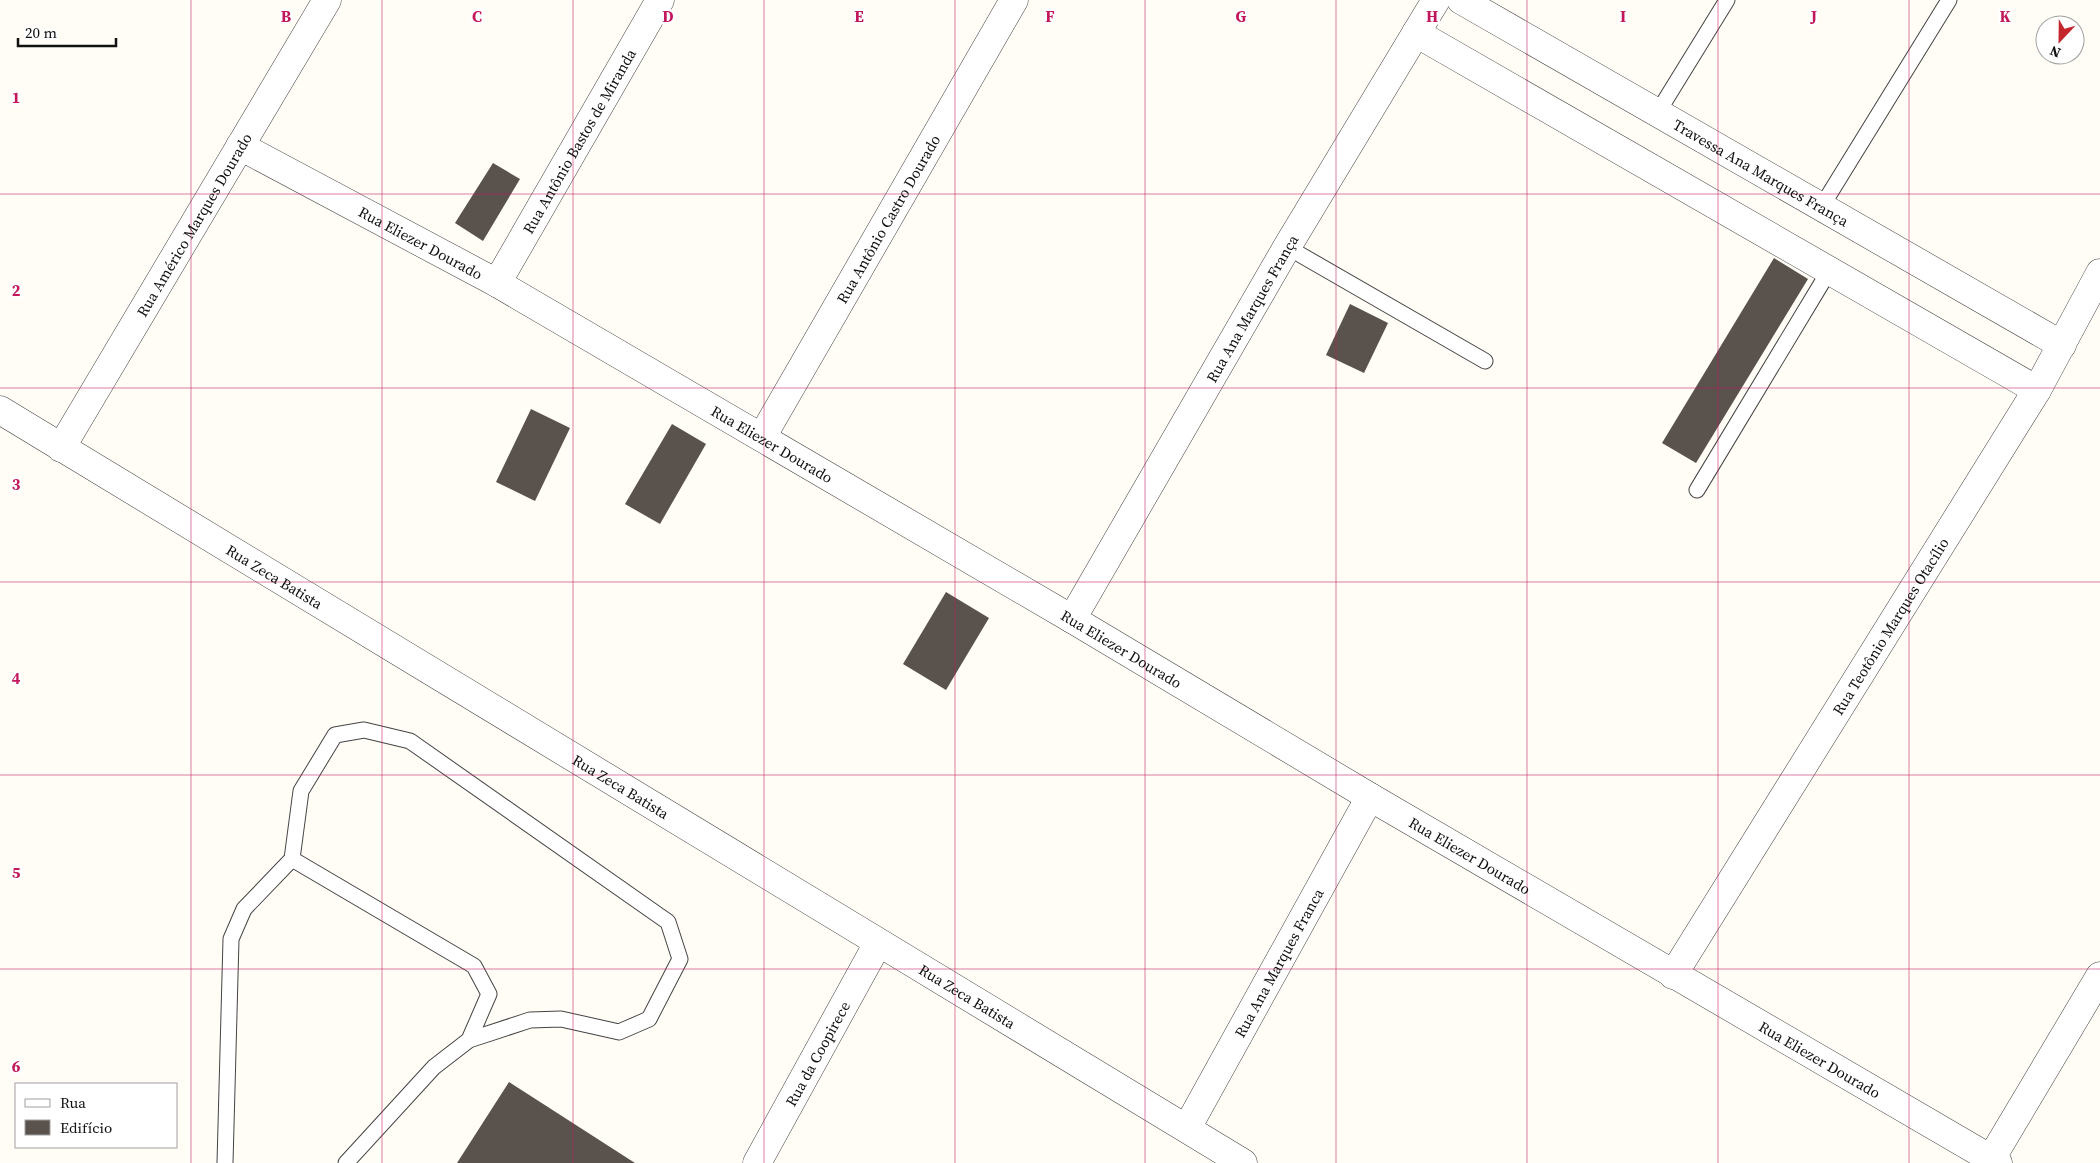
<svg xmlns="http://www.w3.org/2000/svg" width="2100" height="1163" viewBox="0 0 2100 1163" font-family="'Source Serif 4',serif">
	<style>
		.building { fill: #5a524d }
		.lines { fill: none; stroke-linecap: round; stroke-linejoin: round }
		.service-casing { stroke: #444; stroke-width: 17 }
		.minor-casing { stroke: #444; stroke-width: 29 }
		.service { stroke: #fff; stroke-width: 15 }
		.minor { stroke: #fff; stroke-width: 28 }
		.grid { fill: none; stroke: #c2185b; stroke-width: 1; stroke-opacity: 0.55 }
		.labels { text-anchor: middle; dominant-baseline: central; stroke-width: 5; stroke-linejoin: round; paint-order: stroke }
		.street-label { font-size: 15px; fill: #111; stroke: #fff }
		.grid-label { font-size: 16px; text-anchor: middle; font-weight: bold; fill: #c2185b; stroke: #fff; stroke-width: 5; stroke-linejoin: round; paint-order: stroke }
	</style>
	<rect width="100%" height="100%" fill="#fffdf5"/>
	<path class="building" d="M493 163 520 179 483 241 455 223Z
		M1774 258 1808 279 1696 463 1662 443Z
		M1350 304 1388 323 1364 373 1326 355Z
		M531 409 570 428 535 501 496 482Z
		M672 424 706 444 660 524 625 504Z
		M946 592 989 618 946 690 903 664Z
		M509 1082 635 1163H457Z"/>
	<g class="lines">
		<defs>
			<path id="service" d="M1658 112 1727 0
				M1822 206 1949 0
				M1287 247 1485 361
				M1697 490 1829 271
				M225 1163 231 939 244 909 292 859
				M346 1163 434 1067 469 1040 530 1020 561 1019 619 1032 649 1019 680 959 668 922 410 741 364 730 335 735 301 791 292 859 474 966 489 994 469 1040"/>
			<g id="minor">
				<path id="s1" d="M1461 0 2062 345"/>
				<path d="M1416 33 2037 390"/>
				<path id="s2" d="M240 146 497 283 1072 619 1370 797 1998 1163"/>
				<path id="s3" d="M497 283 660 0"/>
				<path id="s4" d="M0 410 1243 1163"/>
				<path id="s5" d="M762 437 1014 0"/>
				<path id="s6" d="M61 448 327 0"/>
				<path id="s7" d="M1072 619 1287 247 1436 0"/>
				<path id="s8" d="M1673 975 2037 390 2100 273"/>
				<path id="s9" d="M1187 1128 1370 797"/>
				<path d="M1991 1159 2100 976"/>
				<path id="s10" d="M757 1163 878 943"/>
			</g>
		</defs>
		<use href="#service" class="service-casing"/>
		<use href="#minor" class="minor-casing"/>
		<use href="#service" class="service"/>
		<use href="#minor" class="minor"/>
	</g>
	<path class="grid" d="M191 0V1163M382 0V1163M573 0V1163M764 0V1163M955 0V1163M1145 0V1163M1336 0V1163M1527 0V1163M1718 0V1163M1909 0V1163M0 194H2100M0 388H2100M0 582H2100M0 775H2100M0 969H2100"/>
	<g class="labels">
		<g class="street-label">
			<text stroke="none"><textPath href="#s3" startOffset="164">Rua Antônio Bastos de Miranda</textPath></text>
			<text stroke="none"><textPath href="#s1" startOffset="346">Travessa Ana Marques França</textPath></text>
			<text stroke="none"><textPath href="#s5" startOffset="252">Rua Antônio Castro Dourado</textPath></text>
			<text stroke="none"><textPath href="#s6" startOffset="260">Rua Américo Marques Dourado</textPath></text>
			<text stroke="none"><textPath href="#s2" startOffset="205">Rua Eliezer Dourado</textPath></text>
			<text stroke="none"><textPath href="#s7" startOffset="359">Rua Ana Marques França</textPath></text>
			<text stroke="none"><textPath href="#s2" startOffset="610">Rua Eliezer Dourado</textPath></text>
			<text stroke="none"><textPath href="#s4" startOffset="321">Rua Zeca Batista</textPath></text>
			<text stroke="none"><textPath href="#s8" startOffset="411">Rua Teotônio Marques Otacílio</textPath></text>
			<text stroke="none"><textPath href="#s2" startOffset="1015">Rua Eliezer Dourado</textPath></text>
			<text stroke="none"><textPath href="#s4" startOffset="726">Rua Zeca Batista</textPath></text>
			<text stroke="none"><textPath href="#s2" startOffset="1420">Rua Eliezer Dourado</textPath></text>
			<text stroke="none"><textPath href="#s9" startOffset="189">Rua Ana Marques Franca</textPath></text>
			<text stroke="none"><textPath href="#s4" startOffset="1131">Rua Zeca Batista</textPath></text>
			<text stroke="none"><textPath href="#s10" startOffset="125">Rua da Coopirece</textPath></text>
			<text stroke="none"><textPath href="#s2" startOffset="1825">Rua Eliezer Dourado</textPath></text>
		</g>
	</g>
	<g class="grid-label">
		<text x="286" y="22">B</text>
		<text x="477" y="22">C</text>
		<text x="668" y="22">D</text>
		<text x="859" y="22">E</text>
		<text x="1050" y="22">F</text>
		<text x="1241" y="22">G</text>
		<text x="1432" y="22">H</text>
		<text x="1623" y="22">I</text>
		<text x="1814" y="22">J</text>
		<text x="2005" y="22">K</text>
		<text x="16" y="103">1</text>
		<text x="16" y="296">2</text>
		<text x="16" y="490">3</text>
		<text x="16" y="684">4</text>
		<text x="16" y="878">5</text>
		<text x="16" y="1072">6</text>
	</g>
	<rect x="15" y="1083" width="162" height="65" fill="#ffffff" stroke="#a0a0a0"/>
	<rect x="25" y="1099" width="25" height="8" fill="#ffffff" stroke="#a0a0a0"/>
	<text x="60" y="1108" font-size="15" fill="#111111">Rua</text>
	<rect x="25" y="1120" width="25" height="15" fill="#5a524d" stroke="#a0a0a0"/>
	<text x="60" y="1133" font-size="15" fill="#111111">Edifício</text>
	<g transform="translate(2060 40) rotate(202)"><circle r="24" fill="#ffffff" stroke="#a0a0a0"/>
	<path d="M0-4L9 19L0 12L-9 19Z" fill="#c4262e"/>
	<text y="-8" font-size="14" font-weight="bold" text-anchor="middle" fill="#111111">N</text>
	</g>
	<path d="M18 38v8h98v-8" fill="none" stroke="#111111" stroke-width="2.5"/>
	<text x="25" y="38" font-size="15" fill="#111111" stroke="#ffffff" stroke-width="4" paint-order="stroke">20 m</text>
</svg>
